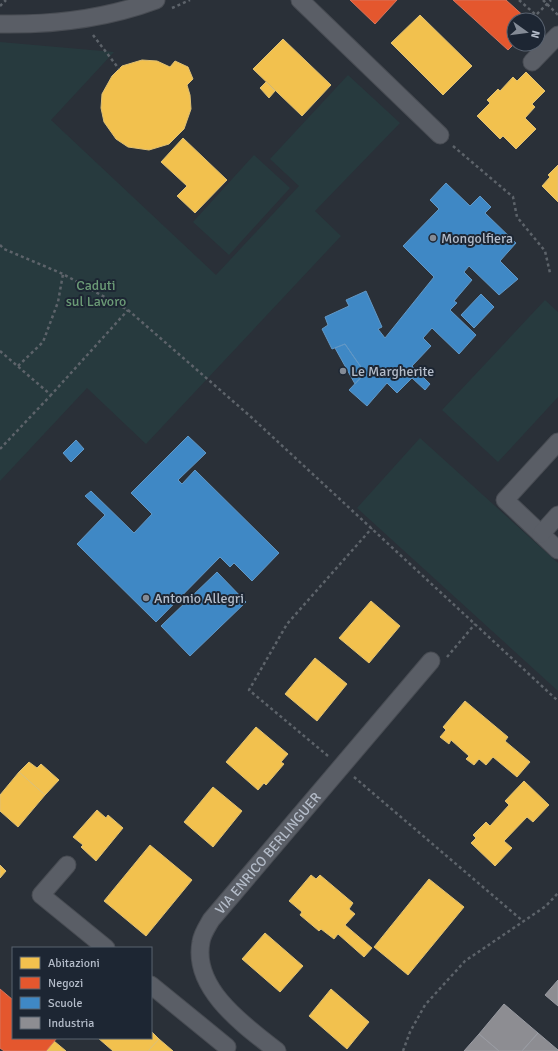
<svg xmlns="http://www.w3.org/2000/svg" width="558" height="1051" viewBox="0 0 558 1051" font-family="Signika,sans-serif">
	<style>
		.green { fill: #273a3e }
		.homes { fill: #f2c14e; stroke: #dfc073 }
		.shops { fill: #e4572e; stroke: #d6755c }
		.schools { fill: #3f88c5; stroke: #6298c6 }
		.industry { fill: #8d8d92; stroke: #999ba2 }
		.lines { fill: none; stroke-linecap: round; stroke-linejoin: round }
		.street-casing { stroke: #484c53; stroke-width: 19 }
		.path { stroke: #5d636a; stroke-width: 2.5; stroke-dasharray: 3 3; stroke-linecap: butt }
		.street { stroke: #5a5e66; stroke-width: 17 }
		.poi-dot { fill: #848b96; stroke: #1d2633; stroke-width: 1.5 }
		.labels { text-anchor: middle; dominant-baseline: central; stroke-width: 4; stroke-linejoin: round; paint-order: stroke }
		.poi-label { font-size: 14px; fill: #b4bcc9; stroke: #1d2633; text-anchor: start }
		.park-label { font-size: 14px; fill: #6b9a76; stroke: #1d2633 }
		.street-label { font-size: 14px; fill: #b4bcc9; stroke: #1d2633 }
	</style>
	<rect width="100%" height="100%" fill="#2a3038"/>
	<path class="green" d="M0 42 114 52 51 120 216 275 299 186 270 159 348 75 400 123 315 211 341 236 146 444 87 388 0 481Z
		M254 155 290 188 229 255 193 222Z
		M545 300 558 312V397L498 462 442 410Z
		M420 438 558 563V691L357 508Z"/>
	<path class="homes" d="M420 15 472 66 443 95 391 43Z
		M283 39 331 85 302 116 253 69Z
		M142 60 157 61 170 67 175 61 188 67 193 79 187 85 190 95 191 109 184 129 169 144 149 150 128 147 116 139 104 122 101 108 102 94 112 76 122 66Z
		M526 72 545 91 532 104 535 107 525 118 536 129 516 149 503 136 500 139 477 116 490 103 487 100 498 89 500 91 513 77 517 81Z
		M266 82 275 91 269 98 260 88Z
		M183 138 227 180 195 213 177 196 187 186 161 162Z
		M558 165V202L542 186 550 177 548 175Z
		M371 601 400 626 369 663 339 638Z
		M315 658 347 684 317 721 285 694Z
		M465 701 508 737 505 741 530 762 517 777 493 757 486 765 479 759 474 765 466 759 469 756 451 740 449 744 440 737 446 730 443 727Z
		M256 727 288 754 281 762 284 764 266 785 264 783 258 790 226 762Z
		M29 762 37 768 41 764 59 780 45 795 19 772Z
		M19 772 45 795 18 827 0 811V795Z
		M524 781 549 805 533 822 527 817 504 841 512 848 495 866 471 843 476 838 473 835 486 822 490 826 509 805 505 801Z
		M213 787 242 811 213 847 184 822Z
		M97 810 106 818 108 815 123 828 96 861 81 847 83 845 73 837Z
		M150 845 192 880 146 936 104 901Z
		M0 865 6 871 0 878Z
		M311 875 316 879 320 875 353 903 349 909 355 914 345 925 372 948 364 957 338 934 334 939 321 929 319 931 300 915 302 912 289 901Z
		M429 879 464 907 408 975 374 947Z
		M265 933 303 966 280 992 242 959Z
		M331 989 369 1022 347 1049 309 1016Z
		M151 1031 159 1039 148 1051H113L98 1038H151Z
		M159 1039 173 1051H148Z
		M54 1041 66 1051H46Z"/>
	<path class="shops" d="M350 0H397L375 24Z
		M453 0H506L528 20H514V44L508 50Z
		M0 989 13 1000V1038H57L46 1051H4L0 1048Z"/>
	<path class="schools" d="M446 183 470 206 480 196 491 207 485 213 516 243 500 261 518 279 499 295 469 266 464 272 472 280 454 301 457 303 450 310 476 335 459 354 432 328 423 338 431 346 412 366 430 384 425 390 412 378 397 393 387 383 367 406 349 390 365 373 345 344 332 349 322 329 328 325 325 317 349 306 346 300 366 291 382 327 378 329 385 338 434 277 403 246 439 209 430 200Z
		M481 294 494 307 474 328 461 315Z
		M345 344 365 373 355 384 335 348Z
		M188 436 206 453 178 480 182 484 195 470 279 553 252 581 234 563 230 567 220 557 156 622 77 544 105 515 85 496 91 491 134 533 152 514 131 493Z
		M76 440 84 449 71 462 63 453Z
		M217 572 246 602 190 656 161 626Z"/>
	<path class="industry" d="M558 980V1006L545 995Z
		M504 1004 538 1033 522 1051H499L479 1034Z
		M538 1033 558 1050V1051H522Z
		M479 1034 499 1051H464Z"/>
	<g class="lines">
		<defs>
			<g id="street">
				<path d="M300 0 440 135"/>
				<path d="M0 24C54 25 105 19 156 0"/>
				<path d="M532 62 558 35"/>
				<path d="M558 442 505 500 558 550"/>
				<path d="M541 534 558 515"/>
				<path d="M67 865 41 895 106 948"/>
				<path d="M151 985 227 1047"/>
				<path id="s1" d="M277 1051C245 1026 192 989 201 942 202 934 207 927 211 920L431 661"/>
			</g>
		</defs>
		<use href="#street" class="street-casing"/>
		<path class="path" d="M519 0 536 15 551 0
			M543 0 558 15
			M0 6 6 0
			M172 8 190 0
			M93 35 119 69
			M453 146 513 197 517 217 545 251 550 273
			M0 245 4 249 63 274 128 310 250 416 558 701
			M0 351 51 395 128 310
			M18 366 43 342 58 302 63 274
			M0 449 51 395
			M447 657 475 624
			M328 756 249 690 287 624 372 528
			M354 777 524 922
			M403 1051 410 1032 425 1005 465 961 546 906 558 893"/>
		<use href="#street" class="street"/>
	</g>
	<g class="poi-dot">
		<circle cx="433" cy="238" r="4"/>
		<circle cx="343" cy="371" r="4"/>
		<circle cx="146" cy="598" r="4"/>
	</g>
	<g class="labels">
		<g class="poi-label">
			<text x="441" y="238">Mongolfiera</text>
			<text x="351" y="371">Le Margherite</text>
			<text x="154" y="598">Antonio Allegri</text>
		</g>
		<g class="park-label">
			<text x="96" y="285">Caduti<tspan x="96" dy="16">sul Lavoro</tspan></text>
		</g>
		<g class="street-label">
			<text stroke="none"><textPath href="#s1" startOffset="252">VIA ENRICO BERLINGUER</textPath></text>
		</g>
	</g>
	<rect x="12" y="947" width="140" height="92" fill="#1d2633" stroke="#59626f"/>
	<rect x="20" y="957" width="20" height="12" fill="#f2c14e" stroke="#59626f"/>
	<text x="48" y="967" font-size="12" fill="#b4bcc9">Abitazioni</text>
	<rect x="20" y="977" width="20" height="12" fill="#e4572e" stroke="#59626f"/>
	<text x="48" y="987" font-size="12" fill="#b4bcc9">Negozi</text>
	<rect x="20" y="997" width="20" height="12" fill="#3f88c5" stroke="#59626f"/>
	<text x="48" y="1007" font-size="12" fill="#b4bcc9">Scuole</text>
	<rect x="20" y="1017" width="20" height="12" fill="#8d8d92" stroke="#59626f"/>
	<text x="48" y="1027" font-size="12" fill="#b4bcc9">Industria</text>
	<g transform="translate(526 32) rotate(104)"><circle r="19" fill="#1d2633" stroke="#59626f"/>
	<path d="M0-3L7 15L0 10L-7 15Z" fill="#848b96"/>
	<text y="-6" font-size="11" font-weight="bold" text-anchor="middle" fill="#b4bcc9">N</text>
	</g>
</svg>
